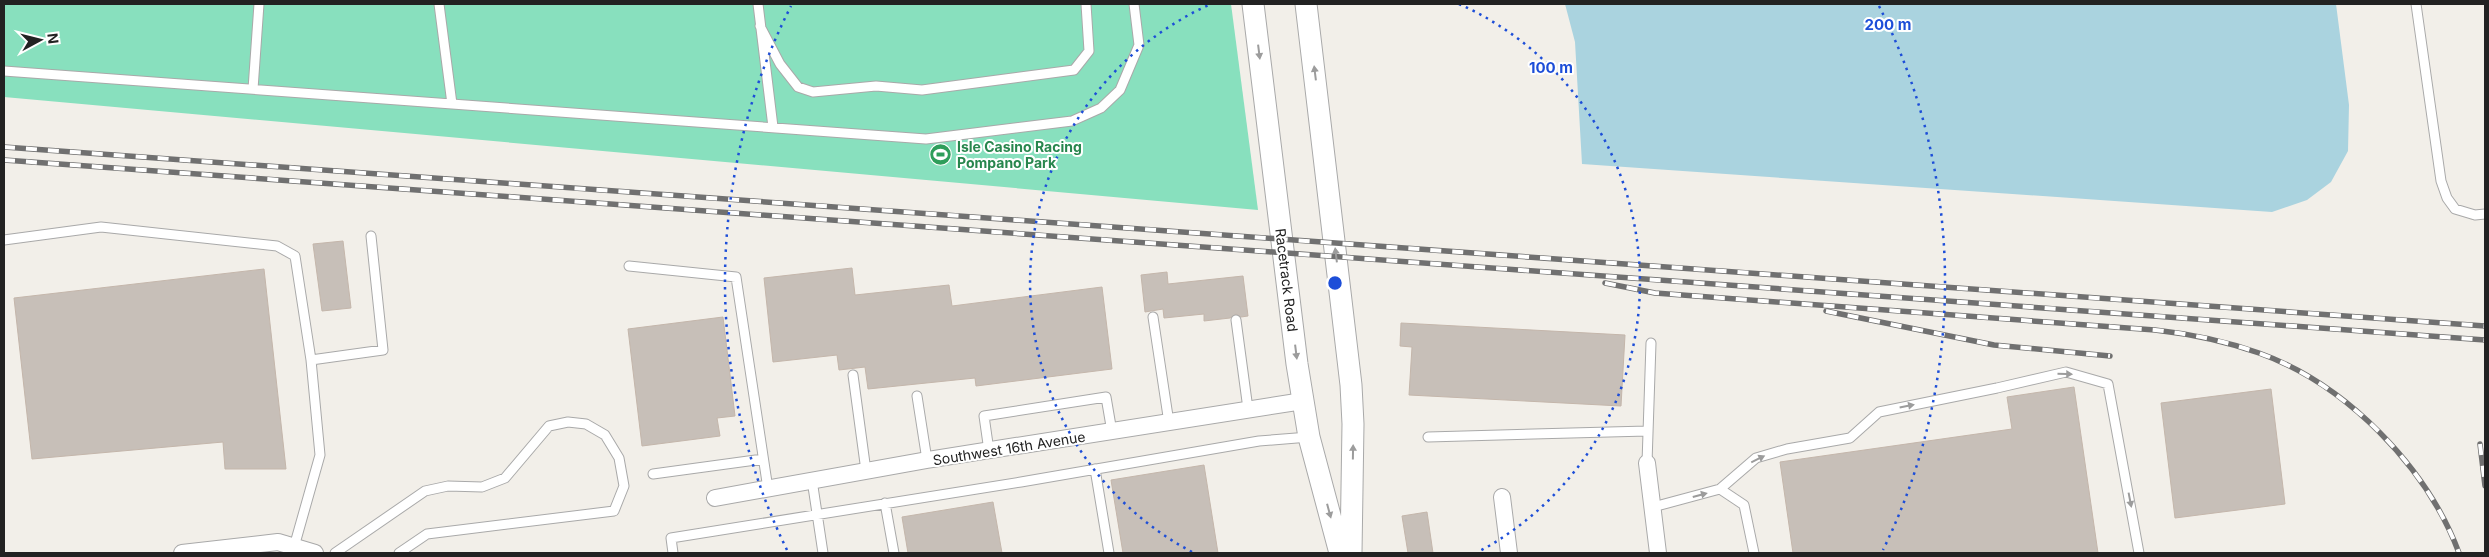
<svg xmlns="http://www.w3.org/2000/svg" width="2489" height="557" viewBox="0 0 2489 557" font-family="Inter,sans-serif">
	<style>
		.pitch { fill: #88e0be }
		.water { fill: #aad3df }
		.building { fill: #c7bfb8; stroke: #c4b6ab }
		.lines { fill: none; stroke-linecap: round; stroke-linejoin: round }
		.service-casing { stroke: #a9a9a9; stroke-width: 11 }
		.minor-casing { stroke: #a9a9a9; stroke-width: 18 }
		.tertiary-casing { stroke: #a9a9a9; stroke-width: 23 }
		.service { stroke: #fff; stroke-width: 9 }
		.minor { stroke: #fff; stroke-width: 16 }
		.tertiary { stroke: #fff; stroke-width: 21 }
		.rail-casing { stroke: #707070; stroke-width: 5.5 }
		.rail { stroke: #fff; stroke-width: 4; stroke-dasharray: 11; stroke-linecap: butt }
		.oneway { fill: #9c9c9c }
		.ring { fill: none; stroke: #1d4ed8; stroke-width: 2.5; stroke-dasharray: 2.5 5 }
		.labels { text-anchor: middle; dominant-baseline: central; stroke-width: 4; stroke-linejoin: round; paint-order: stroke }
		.leisure-label { font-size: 14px; font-weight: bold; fill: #27864d; stroke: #fff; text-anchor: start }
		.street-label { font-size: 14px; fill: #222; stroke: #fff }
		.centre { fill: #1d4ed8; stroke: #fff; stroke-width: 2.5 }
		.ring-label { font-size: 15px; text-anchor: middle; font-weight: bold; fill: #1d4ed8; stroke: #fff; stroke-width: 4; stroke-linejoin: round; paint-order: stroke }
	</style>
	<rect width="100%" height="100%" fill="#f2efe9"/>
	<path class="pitch" d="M4 4H1231L1258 210 4 97Z"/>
	<path class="water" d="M1565 4H2336L2349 105 2348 151 2331 182 2307 200 2272 212 1582 164 1575 42Z"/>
	<path class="building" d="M343 241 351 308 322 311 313 244Z
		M852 268 855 295 949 285 952 306 1102 287 1112 369 976 386 975 378 868 389 865 367 839 370 837 355 773 362 764 278Z
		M264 269 286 469H225L223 442 32 459 14 298Z
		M1167 272 1168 284 1243 276 1248 316 1241 317 1236 314 1230 318 1204 321V314L1164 318 1163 309 1145 312 1141 275Z
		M723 317 735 416 717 418 720 436 642 446 628 329Z
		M1401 323 1625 335 1621 406 1409 395 1412 347 1400 346Z
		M2074 387 2098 553H1793L1780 462 2012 429 2007 397Z
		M2271 389 2285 504 2175 518 2161 403Z
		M1204 465 1218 553H1123L1111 480Z
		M993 502 1002 553H908L902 517Z
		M1427 512 1433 553H1408L1402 516Z"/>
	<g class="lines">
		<defs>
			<path id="service" d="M439 4 452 104
				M758 4 773 127
				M2416 4 2441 181 2447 198 2455 209 2475 215 2485 214
				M760 26 780 64 798 87 813 92 876 86 922 90 1074 70 1089 51 1086 4
				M4 71 926 139 1072 121 1101 108 1120 90 1139 45 1134 4
				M253 89 259 4
				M4 240 101 227 277 246 295 256 311 360 320 455 294 547
				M629 266 736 277 768 489
				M1153 317 1169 423
				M1236 320 1248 409
				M311 360 383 350 371 236
				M853 375 866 471
				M917 396 927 460
				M1428 437 1647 431
				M989 451 984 416 1106 397 1112 432
				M1647 463 1651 343
				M1095 469 1109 553
				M653 474 763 459
				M812 480 823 553
				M1720 489 1756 458 1787 449 1850 438 1879 412 1997 388 2066 372 2108 384 2139 553
				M885 503 894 553
				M1653 507 1720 489 1744 505 1754 553
				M335 553 425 491 448 486 482 487 505 478 549 426 568 422 586 424 605 435 619 458 624 486 614 511 427 534 399 553
				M673 553 671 538 1021 482 1259 441 1309 437"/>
			<path id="minor" d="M1647 463 1658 553
				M1502 497 1509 553
				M715 498 927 460 1303 401
				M182 553 278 542 315 553"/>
			<path id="tertiary" d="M1253 4 1297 364 1309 437 1340 553
				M1306 4 1351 385 1353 424 1351 553"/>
		</defs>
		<use href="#service" class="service-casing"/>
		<use href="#minor" class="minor-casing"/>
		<use href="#tertiary" class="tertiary-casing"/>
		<use href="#service" class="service"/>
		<use href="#minor" class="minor"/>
		<use href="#tertiary" class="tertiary"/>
		<defs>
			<path id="rail" d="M4 147 2485 326
				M4 160 2485 340
				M1605 283 1655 293 2155 330C2191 334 2225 341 2259 353 2346 384 2427 467 2459 553
				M1826 311 1994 345 2110 356
				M2480 444 2485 486"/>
		</defs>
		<use href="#rail" class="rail-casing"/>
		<use href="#rail" class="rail"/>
	</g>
	<defs><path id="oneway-solid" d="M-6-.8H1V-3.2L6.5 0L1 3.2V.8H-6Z" transform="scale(1.25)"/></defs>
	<g class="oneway">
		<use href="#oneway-solid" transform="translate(1259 52) rotate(83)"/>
		<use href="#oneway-solid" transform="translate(1315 73) rotate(-97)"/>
		<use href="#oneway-solid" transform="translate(1336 255) rotate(-97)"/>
		<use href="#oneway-solid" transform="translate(1296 352) rotate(83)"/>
		<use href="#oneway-solid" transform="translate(2065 374) rotate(1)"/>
		<use href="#oneway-solid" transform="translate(1907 406) rotate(-11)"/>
		<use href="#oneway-solid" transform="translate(1353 452) rotate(-89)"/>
		<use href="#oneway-solid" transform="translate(1758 459) rotate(-26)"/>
		<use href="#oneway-solid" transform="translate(1700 495) rotate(-15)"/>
		<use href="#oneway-solid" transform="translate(2130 500) rotate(79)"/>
		<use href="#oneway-solid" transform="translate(1329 511) rotate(75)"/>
	</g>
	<g class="ring">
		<path d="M1192 552A305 305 0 0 1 1211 4M1459 4A305 305 0 0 1 1478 552"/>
		<path d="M787 550A610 610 0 0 1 791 6M1879 6A610 610 0 0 1 1883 550"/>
	</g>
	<defs>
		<symbol id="stadium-disc" viewBox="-11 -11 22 22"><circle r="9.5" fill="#2e9e5b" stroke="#fff"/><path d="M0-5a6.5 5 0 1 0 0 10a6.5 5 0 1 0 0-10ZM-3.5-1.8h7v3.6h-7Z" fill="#fff"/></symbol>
	</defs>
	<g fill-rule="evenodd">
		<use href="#stadium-disc" x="928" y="142" width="25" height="25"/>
	</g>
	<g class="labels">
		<g class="leisure-label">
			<text x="957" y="146">Isle Casino Racing<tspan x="957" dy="16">Pompano Park</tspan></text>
		</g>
		<g class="street-label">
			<text transform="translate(1287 280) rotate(83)">Racetrack Road</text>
			<text transform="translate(1009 448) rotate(-9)">Southwest 16th Avenue</text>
		</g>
	</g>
	<circle cx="1335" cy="283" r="8" class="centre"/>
	<g class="ring-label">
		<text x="1888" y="30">200 m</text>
		<text x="1551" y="73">100 m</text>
	</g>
	<rect width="2489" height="557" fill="none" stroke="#222222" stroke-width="10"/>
	<g transform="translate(40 40) rotate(83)" stroke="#ffffff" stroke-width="4" paint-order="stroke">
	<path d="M0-4L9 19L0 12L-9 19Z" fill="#222222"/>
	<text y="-8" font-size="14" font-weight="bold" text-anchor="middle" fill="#222222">N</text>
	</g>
</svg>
